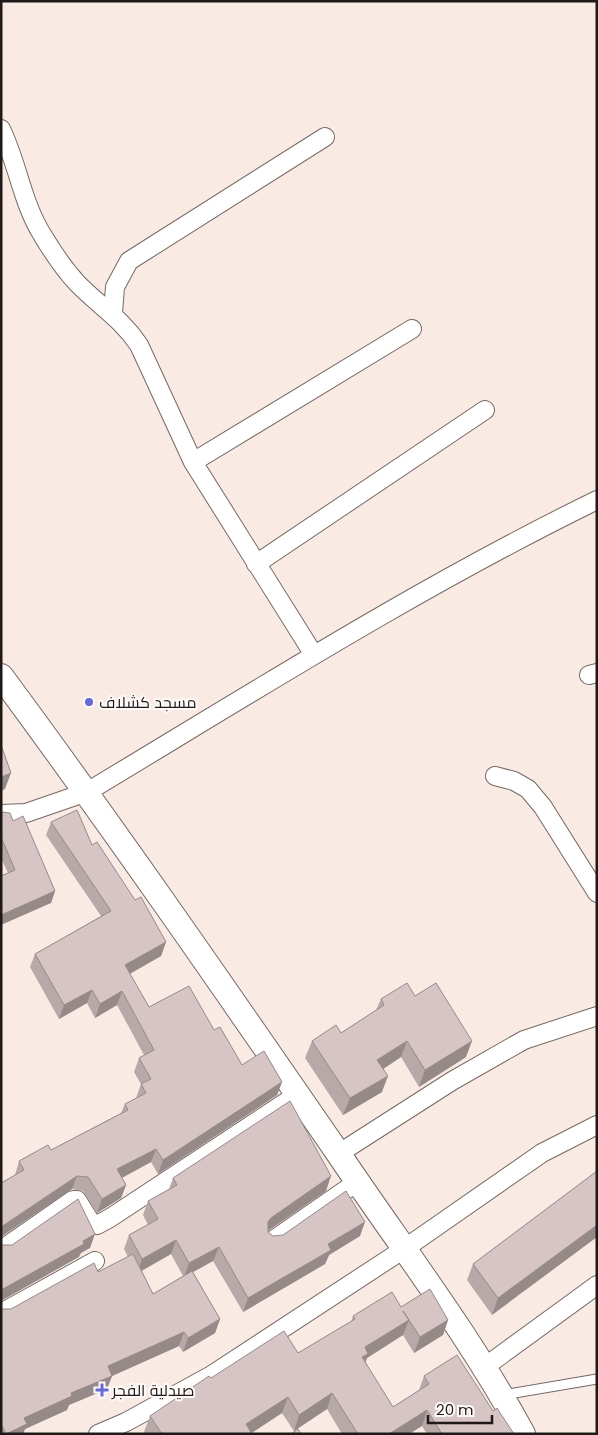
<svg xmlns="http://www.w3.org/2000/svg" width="598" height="1435" viewBox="0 0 598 1435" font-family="Poppins,Cairo,sans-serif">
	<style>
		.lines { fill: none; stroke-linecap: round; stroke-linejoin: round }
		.lane-casing { stroke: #756962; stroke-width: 11 }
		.street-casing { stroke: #756962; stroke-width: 20 }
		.secondary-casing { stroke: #756962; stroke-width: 26 }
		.lane { stroke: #fff; stroke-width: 9 }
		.street { stroke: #fff; stroke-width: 18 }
		.secondary { stroke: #fff; stroke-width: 24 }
		.wall { fill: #b8a9a9; fill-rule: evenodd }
		.shaded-wall { fill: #968a89 }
		.building { fill: #d6c5c4; stroke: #968a89 }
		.poi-dot { fill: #6468e0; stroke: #fdfaf9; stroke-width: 2 }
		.labels { text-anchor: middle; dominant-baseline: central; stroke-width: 4; stroke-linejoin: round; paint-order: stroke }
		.poi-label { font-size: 16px; fill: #1f1a17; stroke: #fdfaf9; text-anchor: start }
	</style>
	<rect width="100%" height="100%" fill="#f9ebe3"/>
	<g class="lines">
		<defs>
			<path id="lane" d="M503 1395 597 1379"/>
			<path id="street" d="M1 129C18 164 22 203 43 236 52 251 64 269 77 283 98 305 121 318 139 345L193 462 314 655
				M113 313 115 287 129 261 325 137
				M193 462 412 329
				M256 564 485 410
				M589 675 597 673
				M495 776 514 781 528 789 543 807 597 893
				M1 814 26 813 87 792C255 691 421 586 597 500
				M338 1154 452 1081 524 1040 597 1016
				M272 1241 357 1182
				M1 1250 73 1200H77L92 1224 97 1225 110 1218 298 1094
				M1 1313 95 1261
				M486 1366 597 1285
				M98 1434 126 1422 210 1376 404 1249 542 1153 597 1125"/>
			<path id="secondary" d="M1 676C118 834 229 995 340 1156 402 1248 470 1336 523 1434"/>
		</defs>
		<use href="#lane" class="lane-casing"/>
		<use href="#street" class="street-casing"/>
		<use href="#secondary" class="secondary-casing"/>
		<use href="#lane" class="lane"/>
		<use href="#street" class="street"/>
		<use href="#secondary" class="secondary"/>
	</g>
	<path class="wall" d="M1 813 13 821 55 891 51 903 8 873 1 858Z
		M51 822 92 845 135 900 166 942 161 956 130 974 149 1007 214 1030 242 1065 282 1082 277 1095 158 1174 151 1162 122 1178 126 1185 121 1198 97 1213 83 1191 72 1189 15 1175 19 1161 51 1150 121 1113 125 1104 136 1098 141 1084 134 1072 139 1058 144 1055 117 1005 95 1018 87 1003 59 1019 30 967 35 954 101 916 46 835Z
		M415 996 466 1057 419 1087 401 1057 383 1069 382 1092 343 1115 305 1058 312 1041 341 1033 376 1010 381 999Z
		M597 1171 492 1315 467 1280 473 1264Z
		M173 1178 326 1191 268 1231V1232L273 1236H360L329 1255 325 1264 243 1312 213 1261 193 1272 220 1319 215 1333 183 1352 179 1346 112 1376 107 1389 69 1405 67 1410 25 1429 23 1434H1V1309H11L98 1272 128 1257 124 1249 129 1235 148 1225 143 1215 148 1201 169 1189ZM171 1254 183 1276 153 1294 142 1271Z
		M401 1307 448 1320 443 1335 414 1353 403 1335 367 1358 365 1362 393 1407 419 1390 424 1376 493 1411 514 1434H427L422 1426 409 1434H342L327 1409 294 1431 282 1413 251 1433 252 1434H146L144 1432 150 1416 211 1378 298 1353 351 1322 353 1316Z"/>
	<path class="shaded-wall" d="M11 773 5 789 1 791V777Z
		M55 891 51 903 1 925V915Z
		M166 942 161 956 120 979 125 965Z
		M92 990 87 1003 59 1019 64 1005Z
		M122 991 117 1005 95 1018 100 1004Z
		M407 1041 401 1057 371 1077 377 1060Z
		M472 1041 466 1057 419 1087 425 1070Z
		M388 1076 382 1092 343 1115 350 1098Z
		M282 1082 277 1095 158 1174 163 1160Z
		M156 1149 151 1162 112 1183 117 1169Z
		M77 1176 72 1189 1 1237V1227Z
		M331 1176 326 1191 266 1232 268 1222 271 1218Z
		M126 1185 121 1198 97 1213 102 1199Z
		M365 1222 360 1236 329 1255 325 1264 243 1312 248 1298 328 1244Z
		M597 1225V1237L492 1315 498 1298Z
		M95 1234 90 1248 81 1253 79 1257 1 1301V1290Z
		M176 1240 171 1254 137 1273 142 1259Z
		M219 1247 213 1261 184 1277 189 1263Z
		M220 1319 215 1333 183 1352 188 1338Z
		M409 1320 403 1335 367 1358 363 1369 357 1373 365 1347Z
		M448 1320 443 1335 414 1353 420 1337Z
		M184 1332 179 1346 112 1376 107 1389 69 1405 67 1410 25 1429 23 1434H7L24 1418 71 1393 108 1366Z
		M332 1393 327 1409 294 1431 299 1415Z
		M288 1397 282 1413 250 1434 246 1424Z
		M427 1410 422 1426 409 1434H389Z"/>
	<path class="building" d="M1 745 11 773 1 777Z
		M77 810 92 845 97 842 135 900 141 897 166 942 125 965 149 1007 189 986 214 1030 220 1027 242 1065 264 1051 282 1082 163 1160 156 1149 117 1169 126 1185 102 1199 88 1177 77 1176 1 1227V1183L24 1170 19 1161 48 1145 51 1150 128 1110 125 1104 146 1093 141 1084 151 1079 139 1058 154 1050 122 991 100 1004 92 990 64 1005 35 954 111 911 51 822Z
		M2 812 10 813 13 821 23 816 55 891 1 915V876L15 870 1 837V813Z
		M407 983 415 996 436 983 472 1041 425 1070 407 1041 377 1060 388 1076 350 1098 312 1041 336 1025 341 1033 384 1005 381 999Z
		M290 1101 331 1176 271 1218 268 1222V1232L273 1236 283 1235 346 1191 365 1222 328 1244 331 1250 248 1298 219 1247 189 1263 176 1240 142 1259 129 1235 158 1219 148 1201 177 1185 173 1178Z
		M597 1171V1225L498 1298 473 1264Z
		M78 1199 95 1234 83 1241 84 1244 1 1290V1245H12Z
		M133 1254 153 1294 192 1271 220 1319 188 1338 184 1332 108 1366 112 1376 71 1393 72 1396 24 1418 27 1424 6 1434 1 1424V1309H11L94 1263 98 1272Z
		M430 1289 448 1320 420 1337 403 1311 409 1320 365 1347 368 1354 362 1357 393 1407 429 1384 424 1376 457 1355 493 1411 497 1408 514 1434H442L427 1410 389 1434H358L332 1393 299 1415 288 1397 246 1424 252 1434H162L150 1416 209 1376 211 1378 284 1331 298 1353 355 1319 353 1316 392 1292 401 1307Z
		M298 1429 301 1434H291Z"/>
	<g class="poi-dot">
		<circle cx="89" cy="702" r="5"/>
		<path d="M99.5 1382.5h5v5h5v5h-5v5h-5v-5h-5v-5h5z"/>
	</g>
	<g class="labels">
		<g class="poi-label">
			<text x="99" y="702">مسجد كشلاف</text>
			<text x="112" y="1390">صيدلية الفجر</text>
		</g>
	</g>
	<rect width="598" height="1435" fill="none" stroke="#1f1a17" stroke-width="5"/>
	<path d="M428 1415v8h64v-8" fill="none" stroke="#1f1a17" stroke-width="2.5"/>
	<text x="436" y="1415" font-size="15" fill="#1f1a17" stroke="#fdfaf9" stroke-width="4" paint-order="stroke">20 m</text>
</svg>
